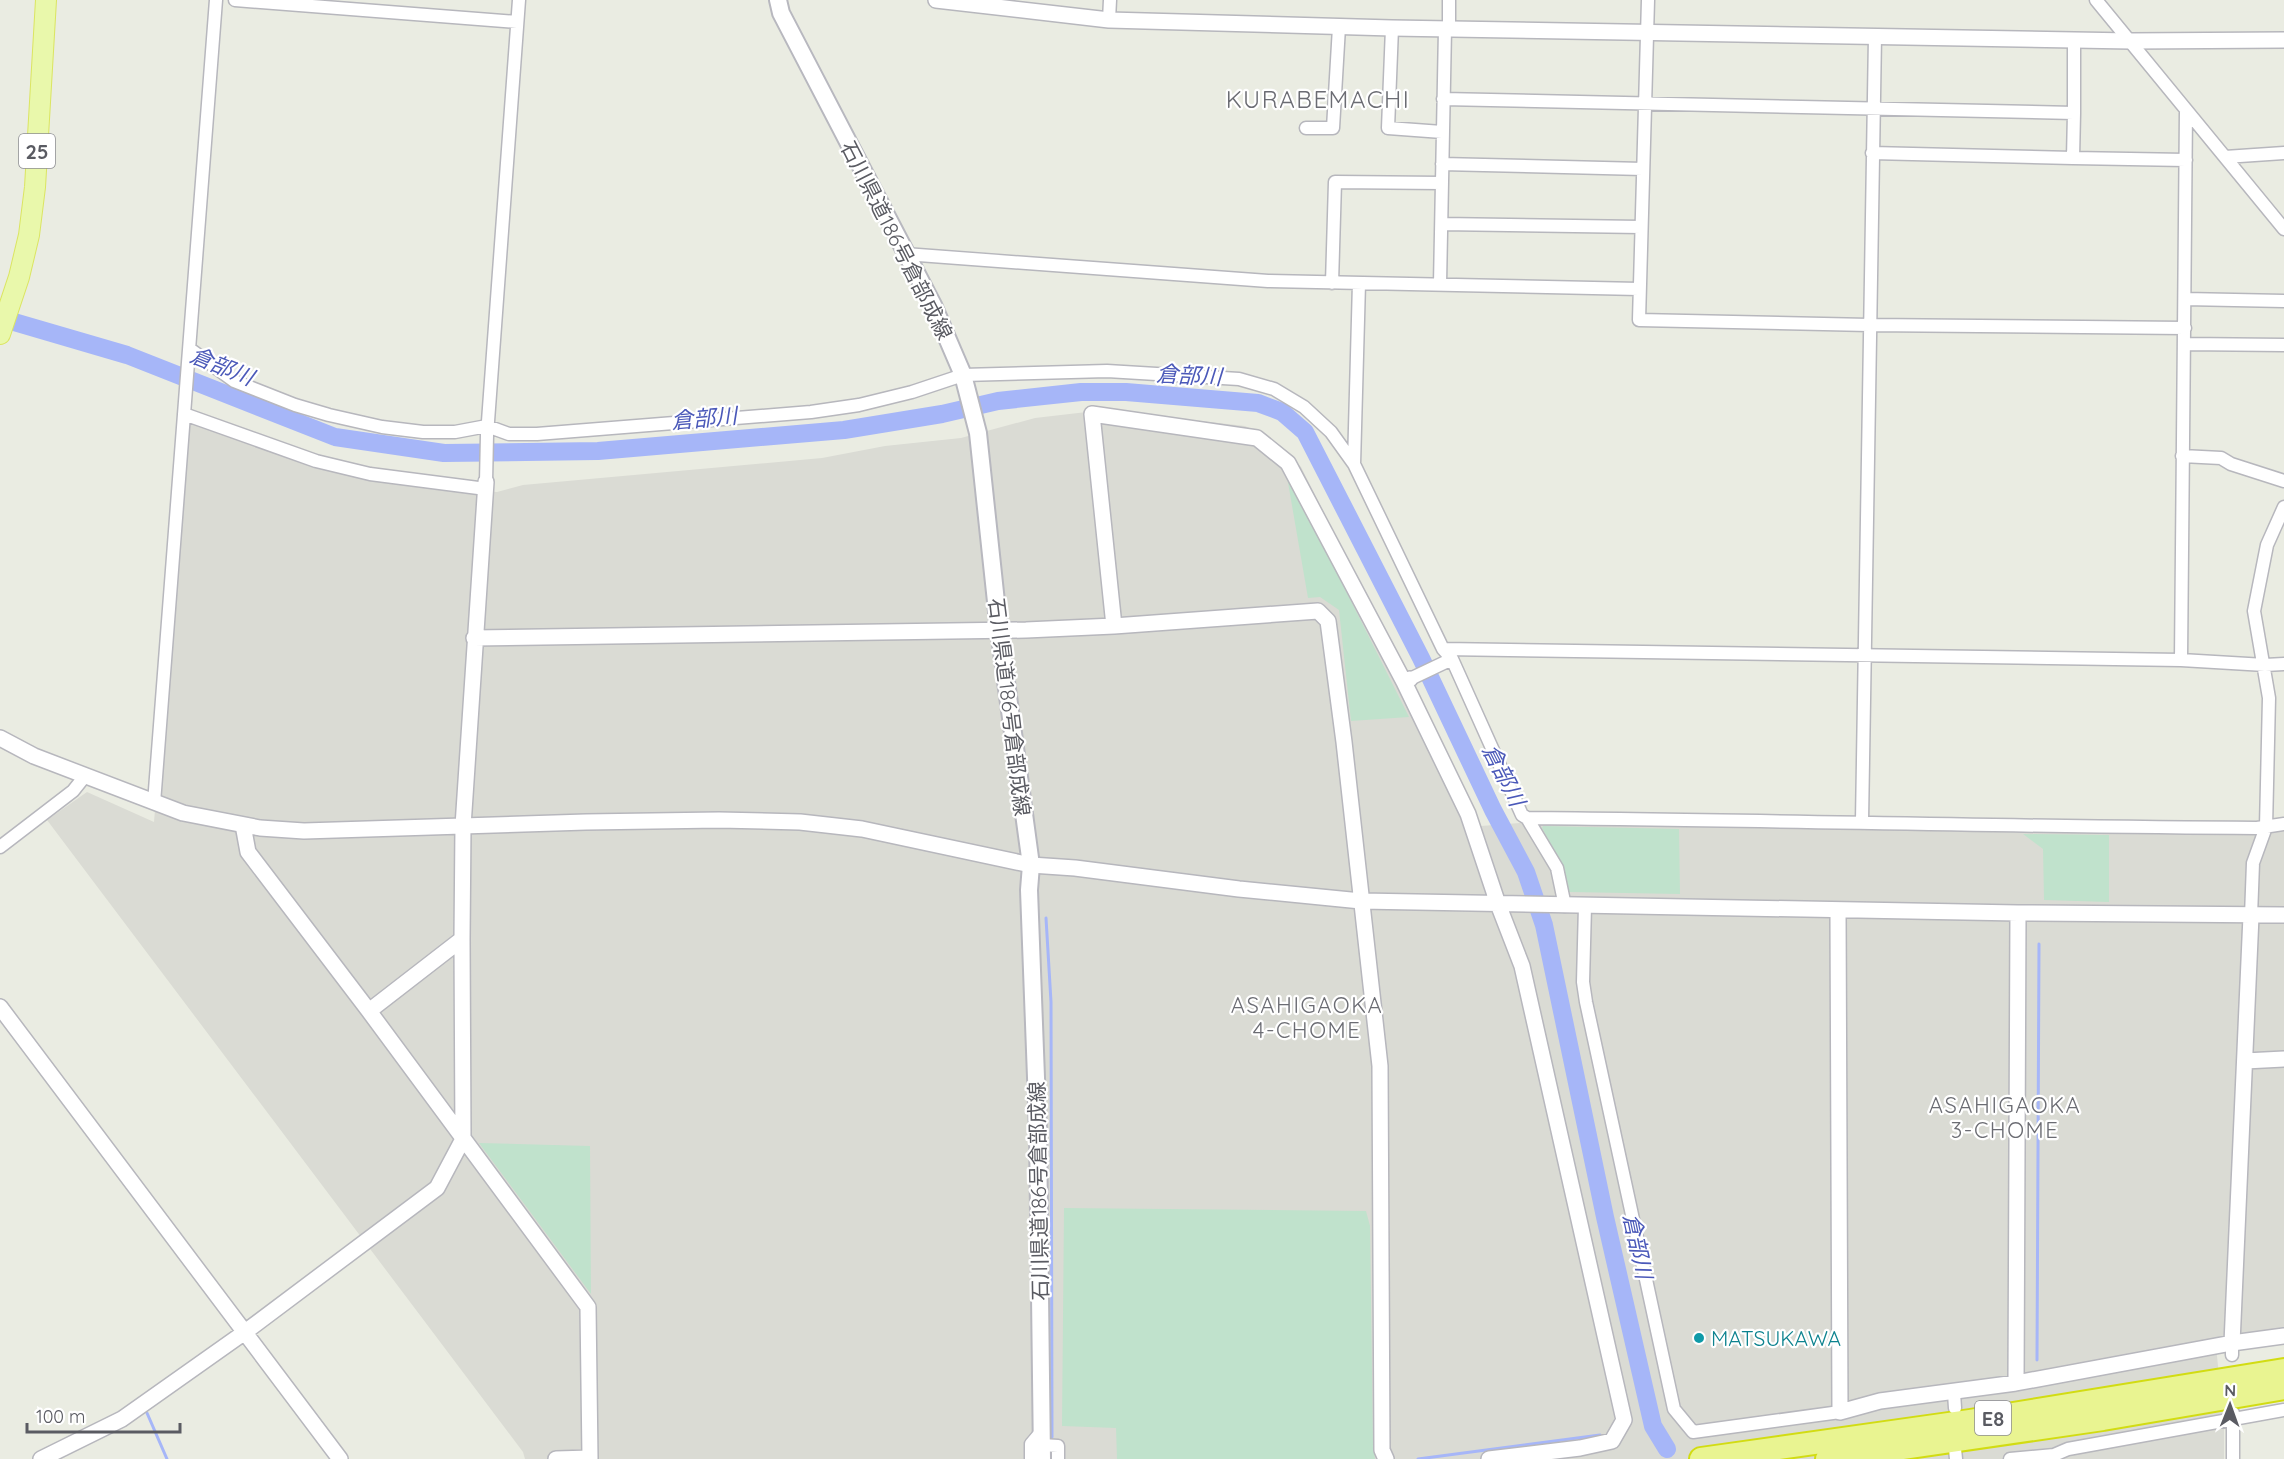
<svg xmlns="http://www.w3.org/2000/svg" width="2284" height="1459" viewBox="0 0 2284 1459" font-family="Quicksand,'Noto Sans JP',sans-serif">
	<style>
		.industrial { fill: #dadbd4 }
		.green { fill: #c0e2cc }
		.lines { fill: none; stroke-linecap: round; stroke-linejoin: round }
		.stream { stroke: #a6b6f8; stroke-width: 3 }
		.river { stroke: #a6b6f8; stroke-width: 18 }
		.minor-casing { stroke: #b7b7bd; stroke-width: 15 }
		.tertiary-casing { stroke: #b7b7bd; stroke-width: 18 }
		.secondary-casing { stroke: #b8b8bf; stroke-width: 20 }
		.primary-casing { stroke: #dbe561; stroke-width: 22 }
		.motorway-casing { stroke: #d2dc12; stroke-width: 26 }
		.minor { stroke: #fff; stroke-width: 12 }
		.tertiary { stroke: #fff; stroke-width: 15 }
		.secondary { stroke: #fff; stroke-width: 16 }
		.primary { stroke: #e9f8ab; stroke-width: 20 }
		.motorway { stroke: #e9f491; stroke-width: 22 }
		.culture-dot { fill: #0f9aa8; stroke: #fff; stroke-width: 2 }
		.labels { text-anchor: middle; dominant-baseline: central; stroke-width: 4.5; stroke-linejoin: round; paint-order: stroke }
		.shield { fill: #fff; stroke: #8c8c91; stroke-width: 1.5 }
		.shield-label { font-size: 20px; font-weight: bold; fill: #5a5b62 }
		.street-label { font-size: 21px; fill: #5a5b62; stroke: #fff }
		.culture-label { font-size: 21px; fill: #0d838f; stroke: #fff; text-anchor: start }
		.water-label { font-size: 22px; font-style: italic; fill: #4b59b9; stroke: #fff }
		.neighbourhood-label { font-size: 22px; letter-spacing: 1.5px; fill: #6b6c73; stroke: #fff }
		.quarter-label { font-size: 24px; letter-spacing: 1.5px; fill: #6b6c73; stroke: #fff }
	</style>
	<rect width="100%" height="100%" fill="#eaece2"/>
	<path class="industrial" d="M1104 410 1245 426 1268 437 1281 446 1301 467 1481 826 1544 821 2175 834H2256L2284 830V1330L2216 1346 2224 1426V1459H525L523 1452 47 820 87 792 154 822 187 422 280 455 386 483 497 492 523 485 822 458 885 446 961 438 1035 418Z"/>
	<path class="green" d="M1286 471 1409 717 1351 721 1339 610 1320 597 1308 598Z
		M1543 826 1679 829 1680 894 1569 892 1563 867 1542 828Z
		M2023 834 2109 835V902L2044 900 2043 849Z
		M479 1143 590 1146 591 1294Z
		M1064 1208 1366 1211 1370 1226 1373 1446 1375 1459H1117L1116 1428 1062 1426Z"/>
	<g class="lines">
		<path class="stream" d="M1046 918 1051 1002 1052 1437
			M2037 1360 2039 944
			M147 1413 167 1459
			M1418 1459 1600 1435"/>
		<path class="river" d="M0 318 127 355 335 437 444 453 598 451 844 430 942 414 998 401 1081 392H1126L1258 403 1282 412 1305 432 1421 658 1493 810 1526 872 1544 925 1605 1217 1653 1426 1667 1449"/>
		<defs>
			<path id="minor" d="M235 0 517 22
				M1449 0V29
				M1648 0 1639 320 1869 325 2185 328
				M2096 0 2284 229
				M1109 20 1110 0
				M1392 28 1388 128 1442 132
				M1443 99 2074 113 2073 158 2186 160
				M2074 113V40
				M1306 128H1333L1339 27
				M1872 153 2073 158
				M2225 157 2284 153
				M1442 164 1643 169
				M1442 224 1641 227
				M905 254 1268 281 1639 289
				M1332 283 1335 182 1442 183
				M1359 283 1354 464 1443 649 1452 659 1522 815 1527 818 1557 868 1565 906
				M1440 284 1445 29
				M2185 299 2284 301
				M2185 344 2284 345
				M190 349 234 381 295 405 329 415 382 427 423 432H455L487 426 509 434H537L811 412 859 405 912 392 963 375 1107 371 1239 379 1274 389 1304 407 1331 432 1354 464
				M184 414 316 461 370 474 486 489
				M2182 456 2221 458 2231 464 2284 481
				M486 482 487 435 519 0
				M1443 649 2181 660 2265 665 2284 664
				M2181 660 2186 110
				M1410 679 1452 659
				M154 803 216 0
				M1527 818C1771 820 2014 827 2257 828L2284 824
				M1862 821 1875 36
				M0 847 73 791 85 776
				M1585 906 1583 982 1586 1002 1674 1409 1693 1432 1840 1412
				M2251 916 2253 863 2266 827 2269 698 2254 611 2267 545 2284 507
				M2232 1355V1343
				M1954 1393 1955 1408
				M1042 1445 1058 1446V1459
				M1955 1449 1956 1459
				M1031 1459V1444L1042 1431
				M2010 1459 2054 1455 2068 1449 2284 1410
				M2233 1459V1413"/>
			<path id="tertiary" d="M936 0 1109 20 1392 28 2131 41 2284 40
				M1114 626 1092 414 1257 438 1288 463 1404 682
				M474 638 1026 630 1114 626 1318 611 1328 621 1344 742 1380 1066 1382 1450 1386 1459
				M1410 679 1404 682 1468 814 1498 904 1522 966 1624 1420 1612 1441 1580 1448 1489 1459
				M0 738 34 756 183 813 260 828 304 831 586 822 719 820 800 822 862 829 1031 865 1075 868 1239 889 1361 901 2018 913 2284 915
				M243 825 248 852 369 1011 588 1307 590 1458 556 1459
				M1838 910 1840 1412 1880 1401 2016 1383 2232 1343 2284 1336
				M0 1007 340 1459
				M369 1011 462 939 463 826 486 482
				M2245 1061 2284 1059
				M2232 1343 2251 916
				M2016 1383 2018 913
				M41 1459 122 1419 245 1332 437 1188 463 1139 462 939"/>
			<path id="secondary" d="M778 0 781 13 933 305 963 375 978 433 999 630 1031 865 1029 890 1038 1131 1042 1459"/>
			<path id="primary" d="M0 334 19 277 29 235 35 187 46 0"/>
			<path id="motorway" d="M1701 1459 1970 1421 2284 1370
				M1827 1459 2103 1419 2284 1388"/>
		</defs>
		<use href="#minor" class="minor-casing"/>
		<use href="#tertiary" class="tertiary-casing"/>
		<use href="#secondary" class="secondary-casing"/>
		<use href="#primary" class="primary-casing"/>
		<use href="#motorway" class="motorway-casing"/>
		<use href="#minor" class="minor"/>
		<use href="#tertiary" class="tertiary"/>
		<use href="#secondary" class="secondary"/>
		<use href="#primary" class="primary"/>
		<use href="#motorway" class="motorway"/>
	</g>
	<circle class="culture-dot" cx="1699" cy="1338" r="6"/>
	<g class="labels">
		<g class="shield">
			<rect x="19" y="134" width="36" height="34" rx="4.5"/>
			<rect x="1975" y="1401" width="36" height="34" rx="4.5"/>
		</g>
		<g class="shield-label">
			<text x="37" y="151">25</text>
			<text x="1993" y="1418">E8</text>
		</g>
		<g class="street-label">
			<text transform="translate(897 240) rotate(63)">石川県道186号倉部成線</text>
			<text transform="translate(1010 707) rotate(83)">石川県道186号倉部成線</text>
			<text transform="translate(1038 1191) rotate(-91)">石川県道186号倉部成線</text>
		</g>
		<g class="culture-label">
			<text x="1711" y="1338">MATSUKAWA</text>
		</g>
		<g class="water-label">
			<text transform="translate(222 366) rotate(22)">倉部川</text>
			<text transform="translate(1189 375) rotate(3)">倉部川</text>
			<text transform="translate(704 418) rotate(-5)">倉部川</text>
			<text transform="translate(1504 775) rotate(63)">倉部川</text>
			<text transform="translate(1638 1246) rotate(78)">倉部川</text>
		</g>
		<g class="neighbourhood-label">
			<text x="1307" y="1005">ASAHIGAOKA<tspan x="1307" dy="25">4-CHOME</tspan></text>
			<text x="2005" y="1105">ASAHIGAOKA<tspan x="2005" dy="25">3-CHOME</tspan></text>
		</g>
		<g class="quarter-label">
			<text x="1318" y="99">KURABEMACHI</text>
		</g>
	</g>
	<g transform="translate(2230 1405) rotate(1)" stroke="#ffffff" stroke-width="4.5" paint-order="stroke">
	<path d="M0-4.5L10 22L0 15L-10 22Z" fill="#5a5b62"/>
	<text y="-9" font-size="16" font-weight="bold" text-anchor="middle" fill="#5a5b62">N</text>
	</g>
	<path d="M27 1423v9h153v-9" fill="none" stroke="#5a5b62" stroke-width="3"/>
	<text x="36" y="1423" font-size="18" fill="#5a5b62" stroke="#ffffff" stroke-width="4.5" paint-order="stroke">100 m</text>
</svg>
